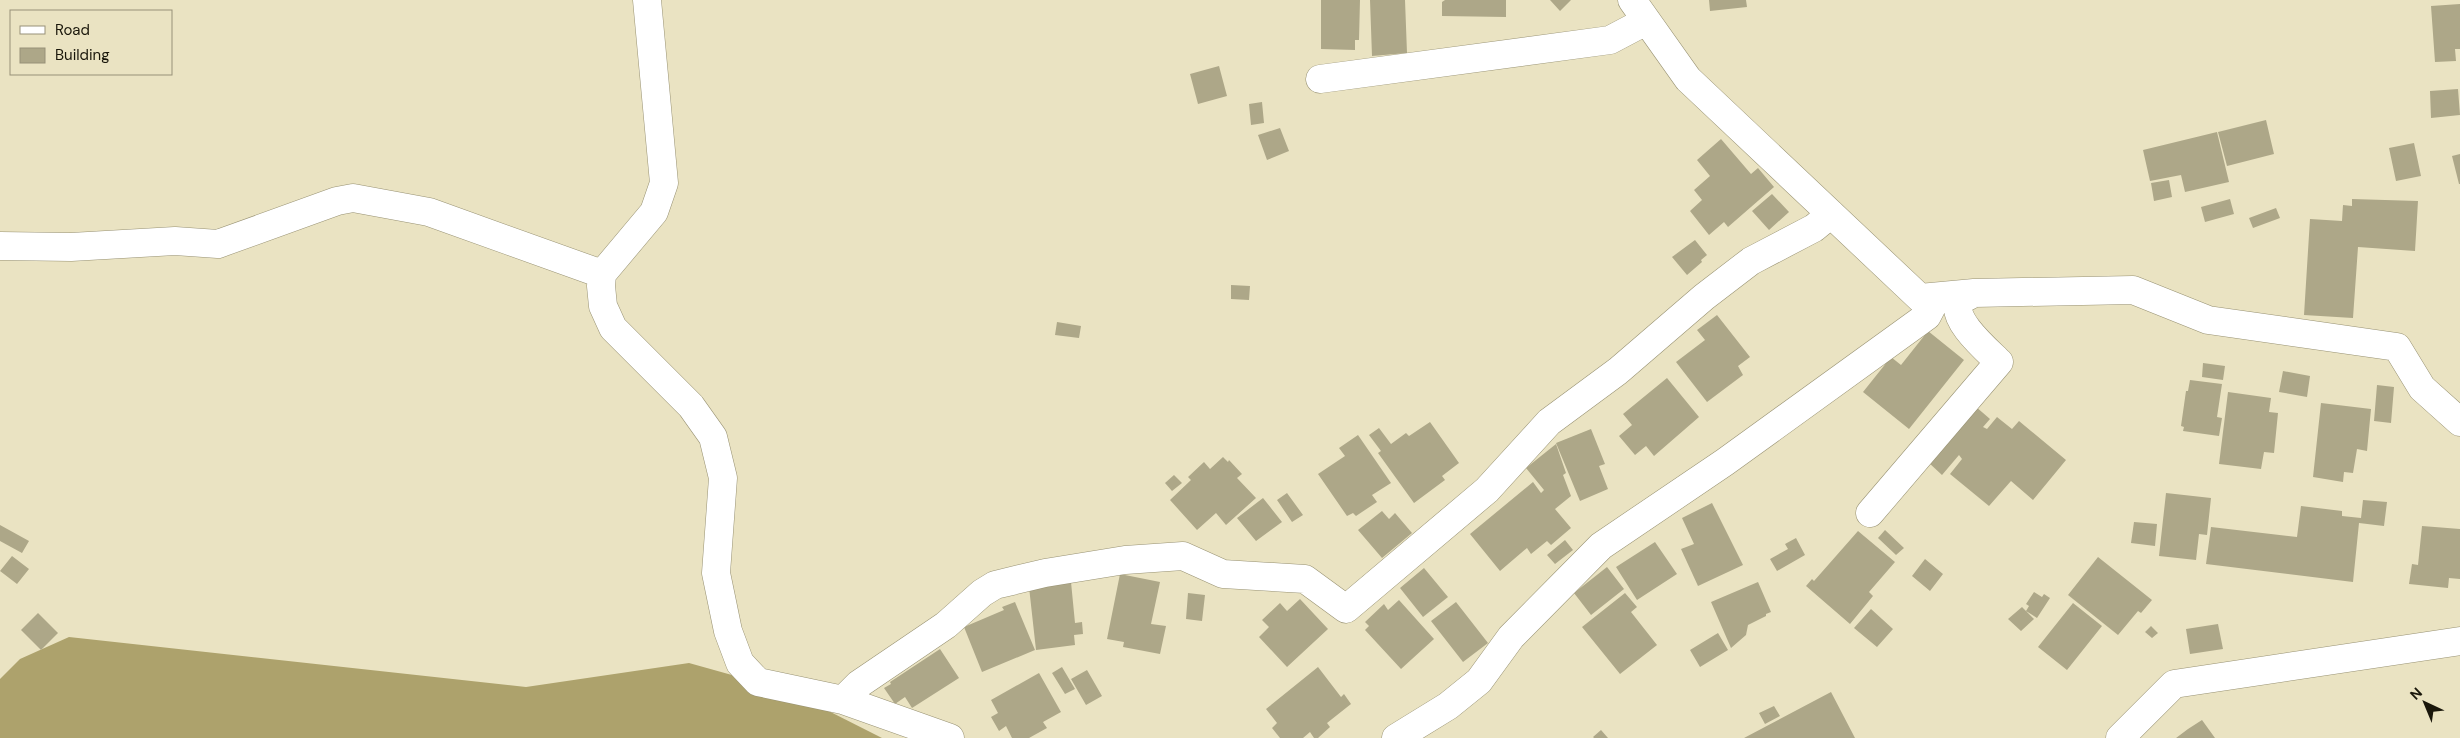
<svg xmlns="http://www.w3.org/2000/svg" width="2460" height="738" viewBox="0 0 2460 738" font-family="'DM Sans',sans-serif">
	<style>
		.forest { fill: #ada26c }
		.building { fill: #ada788 }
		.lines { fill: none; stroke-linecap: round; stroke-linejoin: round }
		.minor-casing { stroke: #989273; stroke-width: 29 }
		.minor { stroke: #fff; stroke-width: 28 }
	</style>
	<rect width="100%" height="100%" fill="#eae3c2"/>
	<path class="forest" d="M69 637 526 687 689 663 789 691 882 738H0V679L20 659Z"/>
	<path class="building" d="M1321 0H1360L1359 40H1355V50L1321 49Z
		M1370 0H1405L1407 53 1372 56Z
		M1445 0H1506V17L1442 16V2Z
		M1550 0H1571L1560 11Z
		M1709 0H1746L1747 7 1710 11Z
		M2460 4V49H2455L2456 61 2435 62 2431 6Z
		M1219 66 1227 96 1198 104 1190 74Z
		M2458 89 2460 115 2431 118 2430 91Z
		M1262 102 1264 123 1251 125 1249 104Z
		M2266 120 2274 154 2227 166 2218 132Z
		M1280 128 1289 151 1267 160 1258 135Z
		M2217 132 2229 182 2185 192 2181 175 2150 181 2143 150Z
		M1721 139 1751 174 1758 168 1774 187 1728 227 1724 222 1709 235 1690 211 1702 200 1694 190 1710 176 1697 160Z
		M2414 143 2421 176 2396 181 2389 148Z
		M2460 154V184H2459L2452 156Z
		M2169 180 2172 197 2154 201 2151 183Z
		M1772 194 1789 212 1769 230 1752 211Z
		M2230 199 2234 214 2205 222 2201 207Z
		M2352 199 2418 201 2415 251 2358 247 2353 318 2304 315 2310 219 2342 221 2343 205 2352 206Z
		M2276 208 2280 218 2253 228 2249 218Z
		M1695 240 1707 255 1701 260 1702 262 1687 275 1672 257Z
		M1231 285 1250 286 1249 300 1231 299Z
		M1717 315 1750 357 1738 366 1743 375 1707 402 1676 362 1705 340 1697 330Z
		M1057 322 1081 326 1079 338 1055 335Z
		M1928 331 1964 360 1909 429 1863 392 1891 357 1901 365Z
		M2203 363 2225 366 2223 380 2202 377Z
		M2283 371 2310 376 2307 397 2279 392Z
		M1667 378 1699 417 1654 456 1646 446 1635 455 1619 436 1632 425 1623 414Z
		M2190 380 2222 384 2217 417 2222 418 2219 436 2183 431 2184 427 2181 426 2186 391H2188Z
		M2377 385 2394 387 2391 423 2374 421Z
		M2228 392 2271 398 2269 412 2278 413 2274 453 2264 452 2261 469 2219 464Z
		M2321 403 2371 409 2367 451 2357 449 2353 473 2344 472 2343 482 2313 477Z
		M1975 406 1990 419 1983 427 1987 429 1997 417 2012 429 2019 421 2066 460 2033 500 2011 481 1989 506 1950 474 1962 459 1959 455 1942 475 1928 462Z
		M1430 422 1459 463 1442 476 1445 480 1414 503 1378 453 1381 451 1369 435 1379 428 1391 444 1406 433 1409 436Z
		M1591 429 1605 464 1599 466 1608 489 1580 501 1556 443Z
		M1358 435 1391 483 1372 495 1377 502 1356 516 1353 513 1347 516 1318 474 1345 456 1339 448Z
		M1556 444 1566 473 1563 475 1571 496 1555 509 1571 528 1551 545 1547 541 1531 554 1527 548 1500 571 1470 534 1533 482 1541 493 1544 490 1526 468Z
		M1223 457 1228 462 1229 460 1242 474 1237 478 1256 498 1226 525 1216 513 1197 530 1170 500 1191 480 1188 477 1204 462 1210 469Z
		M1174 475 1182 483 1172 491 1165 483Z
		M1287 493 1303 515 1292 522 1277 500Z
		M2166 493 2211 498 2207 535 2199 534 2196 560 2159 556Z
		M1263 498 1282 522 1256 541 1237 518Z
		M2363 500 2387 502 2384 526 2359 523 2353 582 2206 564 2211 527 2297 537 2301 506 2342 511V516L2361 518Z
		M1712 503 1743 565 1698 586 1681 549 1694 544 1682 518Z
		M1382 511 1389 519 1395 513 1412 533 1382 558 1358 530Z
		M2134 522 2157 524 2155 546 2131 543Z
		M0 525 29 541 22 553 0 541Z
		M2422 526 2460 529V579L2449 578 2448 588 2409 584 2412 564 2418 565Z
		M1885 530 1904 548 1896 555 1878 538Z
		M1858 531 1895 562 1869 592 1873 596 1850 624 1806 586 1812 579 1814 581Z
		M1796 538 1805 555 1777 571 1770 559 1788 549 1785 544Z
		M1565 540 1573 550 1555 564 1547 555Z
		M1655 542 1677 574 1637 600 1616 567Z
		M12 556 29 569 17 584 0 571Z
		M2098 557 2152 600 2141 613 2138 611 2118 635 2068 595Z
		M1925 559 1943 574 1930 591 1912 576Z
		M1607 567 1624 589 1591 615 1574 593Z
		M1424 568 1448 597 1423 617 1400 588Z
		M1120 574 1160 582 1151 624 1166 626 1160 654 1123 647 1124 642 1107 639Z
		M1071 582 1075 623 1082 622 1083 634 1074 635 1075 645 1036 650 1029 587Z
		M1758 582 1771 612 1766 614V616L1748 625 1746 635 1731 648 1711 602Z
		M2034 592 2042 597 2044 594 2050 598 2037 618 2026 611 2029 606 2026 604Z
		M1188 593 1205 595 1202 621 1186 619Z
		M1625 593 1637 607 1631 612 1657 645 1620 674 1582 627Z
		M1300 599 1328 629 1287 667 1259 637 1269 627 1262 620 1280 603 1287 611Z
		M1399 600 1434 639 1401 669 1365 630 1369 626 1365 622 1384 604 1388 610Z
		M1015 602 1035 650 982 672 964 627 1004 610 1002 607Z
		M1456 602 1488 643 1463 662 1431 621Z
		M2073 603 2102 626 2067 670 2038 647Z
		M2022 607 2034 619 2021 631 2008 619Z
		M1871 609 1893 629 1877 647 1854 628Z
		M38 613 58 633 41 650 21 630Z
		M2218 624 2223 649 2190 654 2186 629Z
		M2151 626 2158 633 2152 638 2145 632Z
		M1718 633 1728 650 1700 667 1690 650Z
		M940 649 959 678 912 708 905 697 895 704 884 688 891 684 890 682Z
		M1062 667 1075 689 1065 694 1052 673Z
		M1318 667 1341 697 1344 694 1351 704 1327 723 1330 727 1318 738H1314L1310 732 1303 738H1280L1272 728 1277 723 1266 709Z
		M1087 670 1102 696 1086 705 1071 679Z
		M1039 673 1061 712 1043 722 1047 728 1029 738H1012L1006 726 999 731 991 717 998 713 991 700Z
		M1831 692 1855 738H1744Z
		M1774 706 1780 716 1765 724 1759 713Z
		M2202 720 2215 738H2176L2188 729Z
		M1601 730 1608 738H1594L1593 737Z"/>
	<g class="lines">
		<defs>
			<path id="minor" d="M1632 0 1688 79 1920 298 1974 293 2133 290 2208 320 2397 347 2422 388 2460 422
				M1320 79 1610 40 1646 21
				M0 246 71 247 175 241 218 244 337 201 353 198 429 212 602 274 654 212 664 183 647 0
				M602 274 601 286 603 306 613 328 691 406 713 437 723 478 716 573 728 631 740 663 758 682 843 700 950 738
				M1870 513 1999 362C1988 351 1949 318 1960 302 1963 298 1969 296 1974 293
				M843 700 859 684 946 625 982 593 995 585 1045 573 1125 560 1183 556 1223 574 1305 579 1346 609 1487 490 1549 422 1618 371 1704 297 1751 261 1814 228 1831 214
				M1396 738 1448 706 1479 681 1511 637 1601 546 1725 462 1927 316 1937 297
				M2120 738 2174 684 2460 641"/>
		</defs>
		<use href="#minor" class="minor-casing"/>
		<use href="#minor" class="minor"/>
	</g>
	<rect x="10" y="10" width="162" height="65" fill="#eae3c2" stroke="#979179"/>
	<rect x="20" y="26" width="25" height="8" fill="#ffffff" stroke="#979179"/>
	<text x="55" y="35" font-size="15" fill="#1a170b">Road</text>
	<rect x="20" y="48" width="25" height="15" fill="#ada788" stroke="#979179"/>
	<text x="55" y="60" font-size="15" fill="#1a170b">Building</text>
	<g transform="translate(2425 703) rotate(316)" stroke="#eae3c2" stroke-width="4" paint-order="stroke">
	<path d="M0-4L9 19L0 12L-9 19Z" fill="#1a170b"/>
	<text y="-8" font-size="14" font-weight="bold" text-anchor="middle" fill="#1a170b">N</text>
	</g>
</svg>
